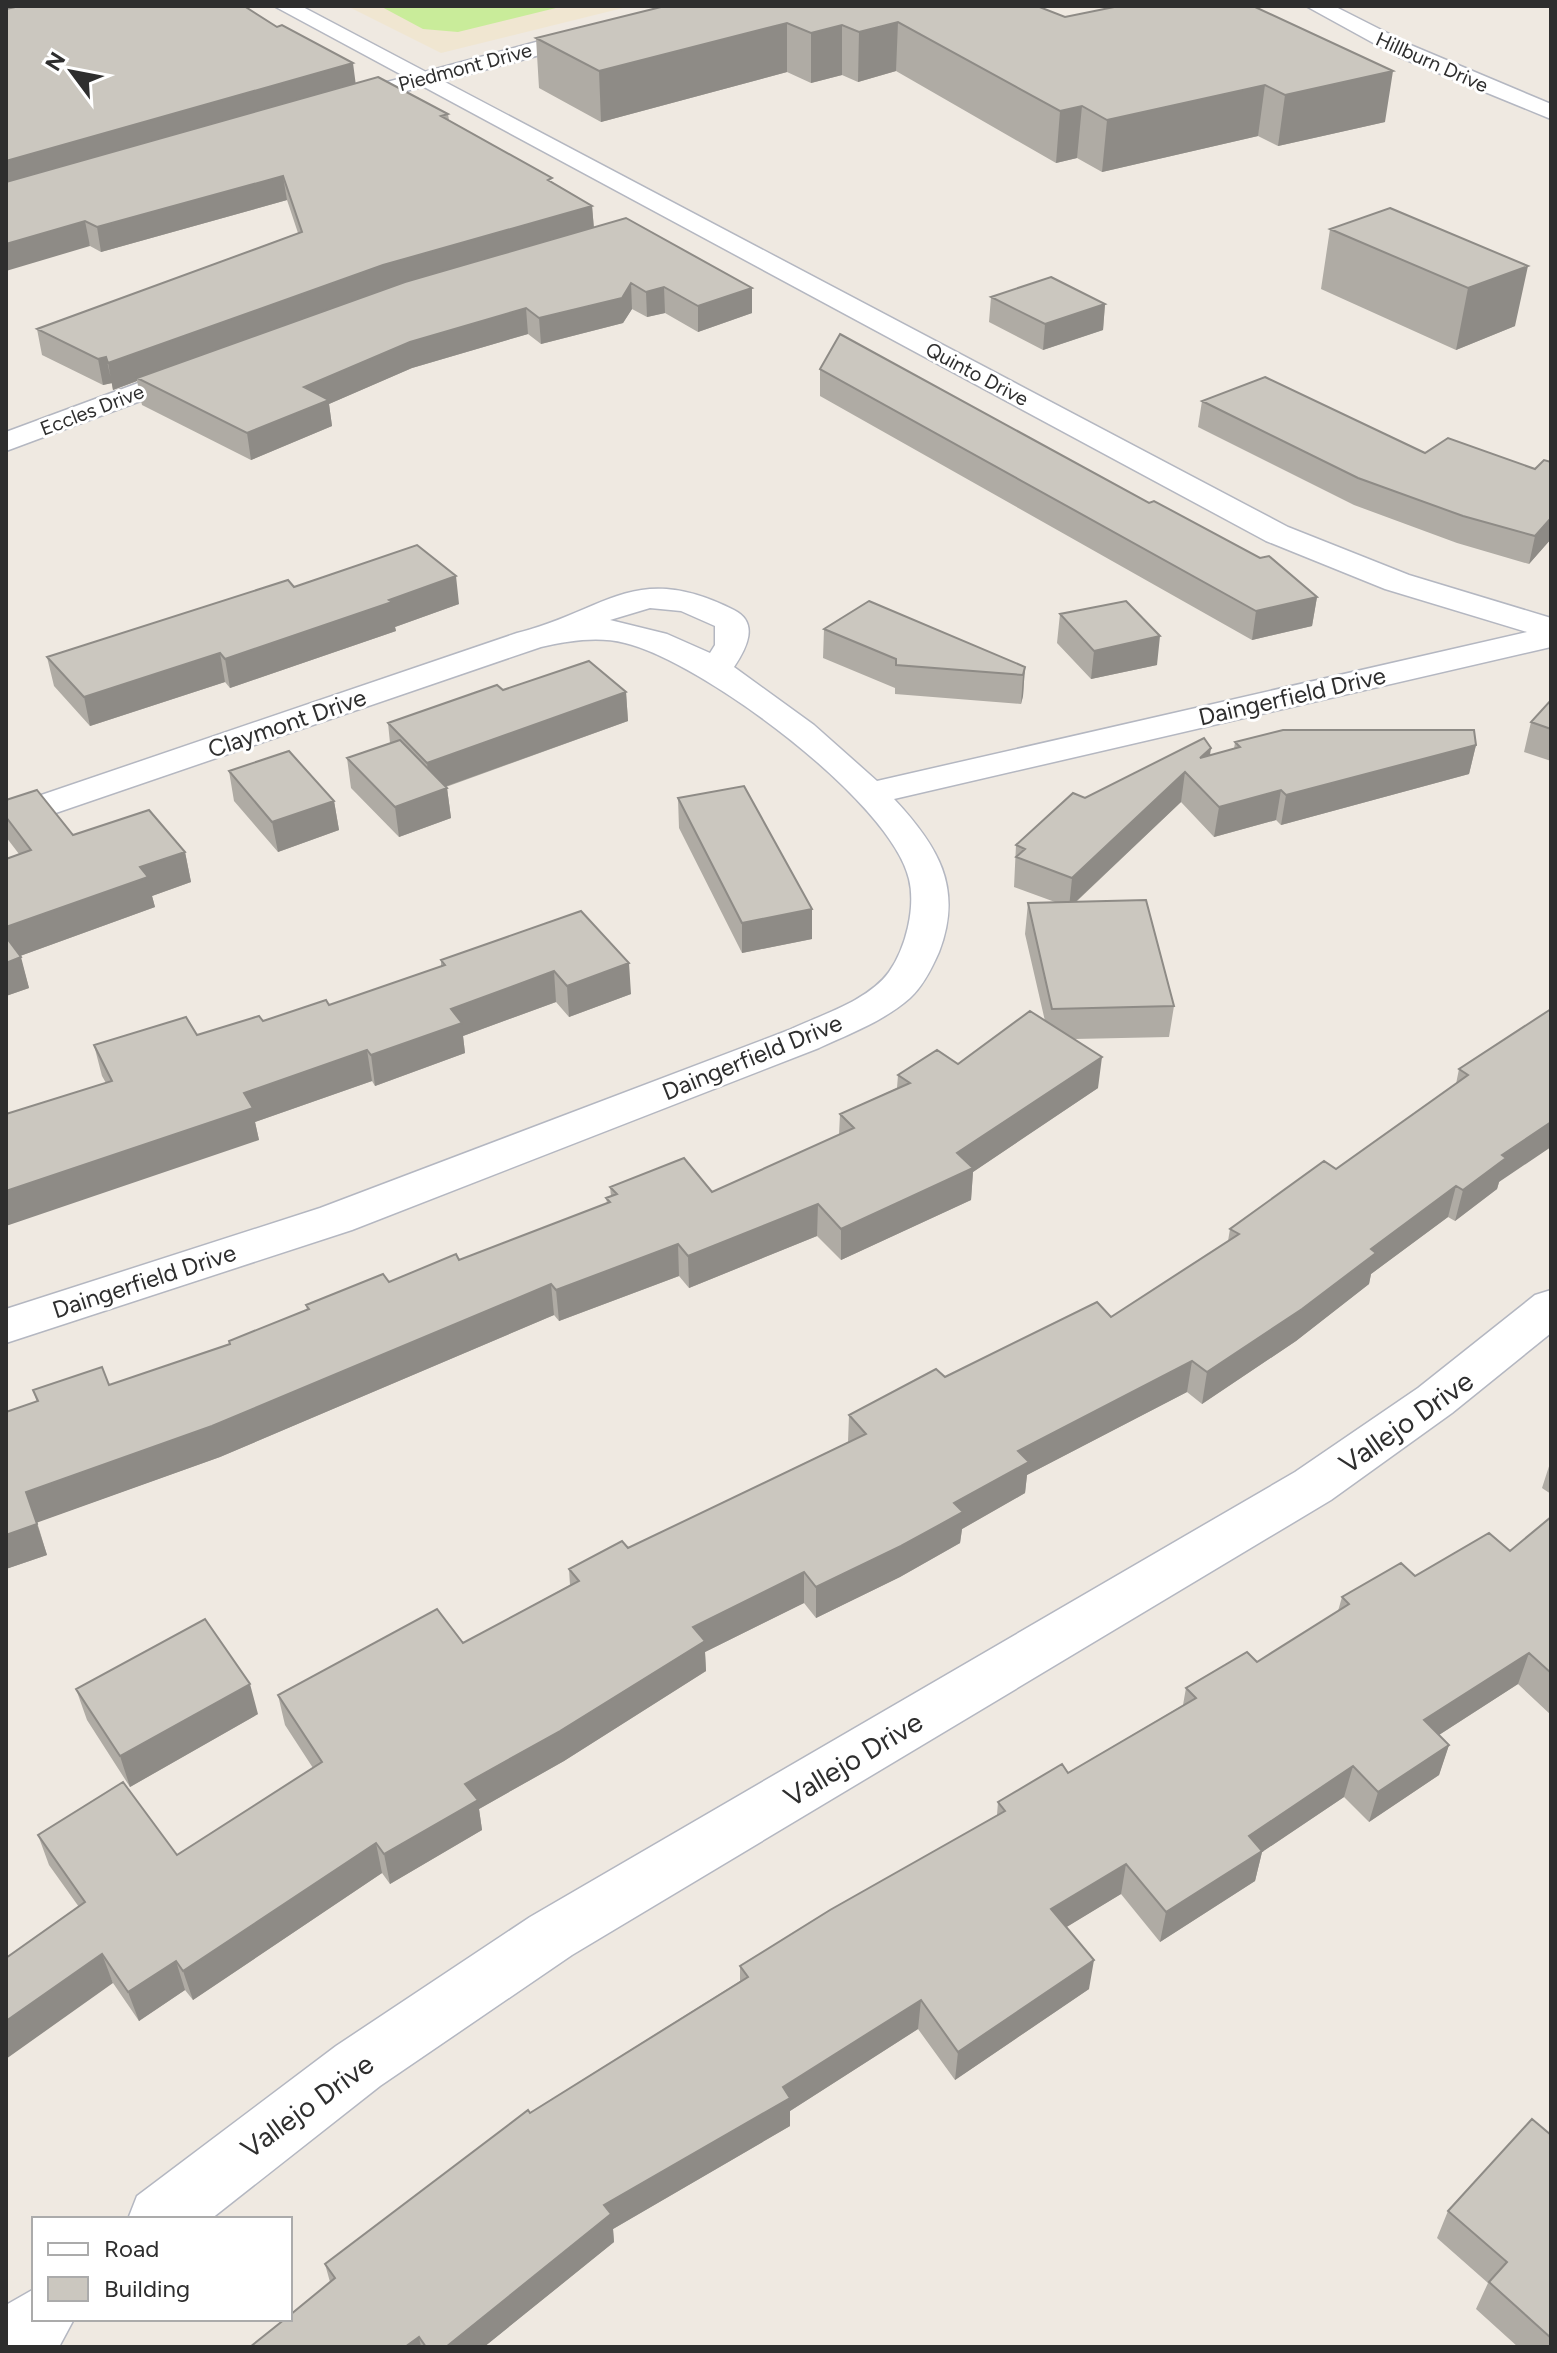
<svg xmlns="http://www.w3.org/2000/svg" width="1557" height="2353" viewBox="0 0 1557 2353" font-family="Figtree,sans-serif">
	<style>
		.education { fill: #f0e6d1 }
		.pitch { fill: #c9ec9a }
		.lines { fill: none; stroke-linecap: round; stroke-linejoin: round }
		.minor-casing { stroke: #b4b7c1; stroke-width: 3 }
		.tertiary-casing { stroke: #b4b7c1; stroke-width: 3 }
		.minor { fill: #fff; fill-rule: evenodd }
		.tertiary { fill: #fff; fill-rule: evenodd }
		.wall { fill: #afaba4 }
		.shaded-wall { fill: #8e8b86 }
		.building { fill: #cbc7bf; stroke: #8e8b86; stroke-width: 2 }
		.labels { text-anchor: middle; dominant-baseline: central; stroke-width: 6; stroke-linejoin: round; paint-order: stroke }
		.far-street-label { font-size: 20px; fill: #2e2e2e; stroke: #fff }
		.street-label { font-size: 24px; fill: #2e2e2e; stroke: #fff }
		.near-street-label { font-size: 28px; fill: #2e2e2e; stroke: #fff }
	</style>
	<rect width="100%" height="100%" fill="#efe9e1"/>
	<path class="education" d="M347 6H631L441 53Z"/>
	<path class="pitch" d="M380 6H564L458 32 423 29Z"/>
	<g class="lines">
		<defs>
			<path id="minor" d="M274 6H301L1288 527 1409 575 1551 618V647L894 799C937 845 964 887 939 952 932 968 923 986 910 998 884 1021 849 1034 819 1048L352 1230 6 1343V1309L320 1208 789 1030C821 1015 868 1001 889 972 906 948 916 907 909 879 891 801 701 661 625 643 597 636 569 641 541 647L6 830V807L517 633C606 611 635 560 734 610 760 623 746 649 734 667L814 725 877 781 1527 632 1385 589 1266 541ZM650 608 681 611 715 626V645L710 653 667 634 610 620Z
				M195 362 205 365 209 371 205 377 6 451V432Z
				M1551 1290V1333L1452 1413 1331 1500 572 1955 380 2086 211 2219H128L137 2196 336 2046 530 1917 1295 1472 1418 1388 1535 1295Z
				M34 2289V2319H74L59 2347H6V2305Z"/>
			<path id="tertiary" d="M670 6H706L703 11 347 107 339 109 327 102 331 97Z
				M1306 6H1334L1413 46 1551 104V119L1397 56Z"/>
		</defs>
		<use href="#minor" class="minor-casing"/>
		<use href="#tertiary" class="tertiary-casing"/>
		<use href="#minor" class="minor"/>
		<use href="#tertiary" class="tertiary"/>
	</g>
	<path class="wall" d="M6 6 355 83 448 114 449 120 592 206 594 228 752 313 698 332 665 313 647 317 632 309 623 323 541 344 528 334 412 368 329 404 332 426 251 460 142 405 137 381 113 390 112 383 103 385 42 355 37 329 298 233 287 200 101 252 90 246Z
		M665 6 1065 17 1385 122 1278 146 1258 136 1102 172 1077 158 1056 163 896 71 858 82 842 75 811 83 787 72 601 122 539 88 536 38Z
		M1390 208 1515 326 1456 350 1321 289 1330 229Z
		M991 297 1105 304 1103 330 1043 350 989 322Z
		M820 369 1317 597 1312 626 1252 640 820 396Z
		M1202 401 1425 453 1535 469 1551 462V539L1529 564 1457 543 1354 505 1198 427Z
		M294 587 459 604 395 627 396 631 230 688 225 682 90 726 54 686 47 657Z
		M1060 614 1157 665 1091 679 1057 643Z
		M824 629 1025 667 1023 696 1021 704 895 694V688L823 658Z
		M503 690 626 692 628 721 446 787 447 788 451 818 399 837 351 788 347 758 390 743 388 723Z
		M1551 700V761L1524 752 1531 722Z
		M1235 742 1476 745 1469 774 1281 825 1276 820 1214 837 1181 802 1076 902 1174 1006 1169 1037 1074 1039 1098 1088 973 1172 971 1200 841 1260 817 1236 689 1288 679 1276 559 1321 554 1315 220 1457 37 1522 47 1555 6 1569V1412L37 1402 33 1390 109 1385 229 1344V1341L307 1310 306 1305 389 1282 459 1260 607 1203 606 1198 611 1196 610 1187 712 1192 839 1135 840 1114 897 1088 898 1075 958 1064 1045 1021 1025 934 1028 903 1055 902 1014 887 1016 845 1085 798 1210 756 1234 749Z
		M229 771 334 801 339 830 278 852 234 801Z
		M678 798 812 939 742 953 679 828Z
		M6 800 73 835 185 852 191 882 152 896 155 907 20 956 29 988 6 996V859L19 854 6 837Z
		M581 911 631 994 569 1017 556 1002 463 1036 465 1053 375 1086 372 1081 255 1122 259 1140 106 1083 102 1076 94 1045 197 1035 263 1021 329 1005 441 966V960Z
		M1551 1009 1497 1189 1455 1221 1448 1217 1371 1274 1369 1284 1296 1341 1202 1404 1187 1392 1027 1475 1025 1493 962 1529 960 1543 900 1577 816 1618 804 1603 705 1652 706 1671 564 1761 479 1809 482 1830 390 1884 382 1873 193 2000 185 1990 139 2021 113 1983 79 1907 49 1865 38 1835 177 1855 313 1768 285 1725 278 1695 463 1643 570 1585 569 1569 628 1548 848 1442 849 1415 945 1377 1111 1317 1228 1241 1230 1229 1336 1169 1456 1084 1459 1069Z
		M1551 1460V1494L1542 1488Z
		M1551 1517V1715L1518 1684 1439 1735 1449 1745 1439 1775 1369 1822 1344 1797 1262 1852 1255 1881 1160 1942 1121 1894 1066 1927 1089 1989 955 2080 918 2029 790 2111V2126L613 2229 614 2242 484 2347H250L330 2282 325 2264 530 2113 740 1981V1966L997 1815 998 1802 1068 1773 1183 1705 1186 1688 1257 1662 1338 1611 1342 1597 1510 1551Z
		M76 1689 258 1714 130 1787 87 1720Z
		M1551 2135V2347H1518L1476 2309 1488 2283 1437 2238 1448 2211Z"/>
	<path class="shaded-wall" d="M898 22 896 71 858 82 859 32Z
		M787 23V72L601 122 599 71Z
		M842 25V75L811 83V33Z
		M353 63 356 86 6 187V161Z
		M1393 71 1385 122 1278 146 1285 95Z
		M1265 85 1258 136 1102 172 1107 120Z
		M1082 106 1077 158 1056 163 1060 111Z
		M283 176 287 200 101 252 97 227Z
		M592 206 594 230 137 378V381L113 390 108 363 383 265Z
		M85 221 90 246 6 271V244Z
		M1528 266 1515 326 1456 350 1468 288Z
		M631 283 632 309 623 323 541 344 539 318Z
		M664 287 665 313 647 317 646 292Z
		M752 288V313L698 332V306Z
		M1105 304 1103 330 1043 350 1045 324Z
		M526 308 528 334 412 368 329 404 332 426 251 460 247 433 304 387 410 342Z
		M106 357 112 383 103 385 98 359Z
		M1551 518V539L1529 564 1535 536Z
		M456 576 459 604 395 627 396 631 230 688 225 659Z
		M1317 597 1312 626 1252 640 1256 611Z
		M1160 636 1157 665 1091 679 1094 651Z
		M220 653 225 682 90 726 84 697Z
		M1025 667 1023 696 1021 704 1023 675Z
		M626 692 628 721 430 792 427 763Z
		M1476 745 1469 774 1281 825 1286 795Z
		M1211 748 1207 777 1200 758Z
		M1185 772 1181 802 1069 908 1072 878Z
		M447 788 451 818 399 837 395 807Z
		M1281 790 1276 820 1214 837 1219 807Z
		M334 801 339 830 278 852 272 822Z
		M185 852 191 882 152 896 155 907 9 960 6 950V927L140 867Z
		M812 909V939L742 953V923Z
		M21 957 29 988 6 996V963Z
		M629 963 631 994 569 1017 567 986Z
		M554 971 556 1002 463 1036 465 1053 375 1086 371 1055 451 1009Z
		M367 1050 372 1081 255 1122 259 1140 6 1226V1191L244 1093Z
		M1102 1057 1098 1088 973 1172 971 1200 841 1260V1229Z
		M1551 1122V1147L1499 1182 1497 1189 1455 1221 1463 1190 1502 1155Z
		M1456 1186 1448 1217 1371 1274 1369 1284 1296 1341 1202 1404 1207 1372Z
		M818 1204 817 1236 689 1288 688 1256Z
		M678 1244 679 1276 559 1321 556 1290Z
		M551 1284 554 1315 220 1457 36 1523 26 1492Z
		M1192 1361 1187 1392 1027 1475 1025 1493 962 1529 960 1543 900 1577 816 1618V1587L954 1503 1018 1451Z
		M37 1524 47 1555 6 1569V1535Z
		M804 1572V1603L705 1652 706 1671 564 1761 479 1809 482 1830 390 1884 384 1854 465 1784 693 1627Z
		M1529 1653 1518 1684 1414 1751 1424 1720Z
		M250 1684 258 1714 130 1787 120 1756Z
		M1449 1745 1439 1775 1369 1822 1378 1792Z
		M1353 1766 1344 1797 1262 1852 1255 1881 1160 1942 1166 1912 1249 1836Z
		M376 1843 382 1873 193 2000 183 1971Z
		M1126 1864 1121 1894 1047 1939 1051 1909Z
		M102 1954 113 1983 6 2059V2021Z
		M1094 1960 1089 1989 955 2080 958 2052Z
		M176 1961 185 1990 139 2021 128 1992Z
		M921 2000 918 2029 790 2111V2126L613 2229 614 2242 484 2347H446L604 2205 783 2087Z
		M419 2337 421 2347H405Z"/>
	<path class="building" d="M20 6H244L277 27 282 25 353 63 6 161V9Z
		M665 6H1037L1065 17 1119 6H1253L1393 71 1285 95 1265 85 1107 120 1082 106 1060 111 898 22 859 32 842 25 811 33 787 23 599 71 536 38Z
		M378 77 448 114 441 116 552 178 548 180 592 206 383 265 108 363 106 357 98 359 37 329 302 232 283 176 97 227 85 221 6 244V182Z
		M1390 208 1528 266 1468 288 1330 229Z
		M626 218 752 288 698 306 664 287 646 292 631 283 622 298 539 318 526 308 410 342 304 387 329 400 247 433 137 378 405 282Z
		M1051 277 1105 304 1045 324 991 297Z
		M840 334 1149 503 1154 501 1260 558 1269 556 1317 597 1256 611 820 369Z
		M1265 377 1425 453 1448 438 1535 469 1544 460 1551 462V518L1535 536 1463 516 1358 478 1202 401Z
		M417 545 456 576 389 600 392 602 225 659 220 653 84 697 47 657 288 580 294 587Z
		M869 601 1025 667 1023 675 896 665V659L824 629Z
		M1126 601 1160 636 1094 651 1060 614Z
		M589 661 626 692 427 763 388 723 497 685 503 690Z
		M1551 700V729L1531 722Z
		M1283 730H1474L1476 745 1286 795 1281 790 1219 807 1185 772 1072 878 1016 857 1025 849 1016 845 1073 793 1085 798 1204 738 1211 748 1200 758 1240 747 1235 742Z
		M400 740 447 788 395 807 347 758Z
		M289 751 334 801 272 822 229 771Z
		M744 786 812 909 742 923 678 798Z
		M37 790 73 835 149 810 185 852 140 867 148 877 6 927V859L31 850 6 817V800Z
		M1146 900 1174 1006 1052 1009 1028 903Z
		M581 911 629 963 567 986 554 971 451 1009 462 1023 371 1055 367 1050 244 1093 253 1108 6 1191V1114L112 1081 94 1045 186 1017 197 1035 259 1016 263 1021 326 1000 329 1005 445 965 441 960Z
		M6 937 21 957 6 963Z
		M1551 1009V1122L1502 1155 1506 1158 1463 1190 1456 1186 1371 1249 1376 1253 1302 1309 1207 1372 1192 1361 1018 1451 1029 1462 954 1503 963 1512 901 1546 816 1587 804 1572 693 1627 705 1641 560 1731 465 1784 478 1800 384 1854 376 1843 183 1971 176 1961 128 1992 102 1954 6 2021V1958L85 1902 38 1835 123 1782 177 1855 322 1762 278 1695 437 1609 463 1643 579 1581 569 1569 622 1541 628 1548 866 1434 849 1415 936 1369 945 1377 1097 1302 1111 1317 1239 1234 1230 1229 1324 1161 1336 1169 1468 1075 1459 1069Z
		M1030 1011 1102 1057 957 1153 973 1168 841 1229 818 1204 688 1256 678 1244 556 1290 551 1284 212 1426 26 1492 37 1524 6 1535V1412L38 1401 33 1390 102 1367 109 1385 230 1344 229 1341 309 1309 306 1305 383 1274 389 1282 456 1254 459 1260 610 1202 606 1198 617 1194 610 1187 684 1158 712 1192 854 1128 840 1114 910 1083 898 1075 937 1050 958 1064Z
		M1551 1517V1673L1529 1653 1424 1720 1449 1745 1378 1792 1353 1766 1249 1836 1262 1851 1166 1912 1126 1864 1051 1909 1094 1960 958 2052 921 2000 783 2087 790 2098 604 2205 611 2214 446 2347H426L419 2337 405 2347H250L285 2319H290V2315L335 2278 325 2264 528 2110 530 2113 748 1977 740 1966 830 1910 1005 1811 998 1802 1062 1764 1068 1773 1196 1698 1186 1688 1247 1652 1257 1662 1349 1604 1342 1597 1401 1563 1415 1576 1489 1533 1510 1551Z
		M205 1619 250 1684 120 1756 76 1689Z
		M1532 2119 1551 2135V2338L1489 2282 1507 2262 1448 2211Z"/>
	<g class="labels">
		<g class="far-street-label">
			<text transform="translate(1432 62) rotate(24)">Hillburn Drive</text>
			<text transform="translate(465 67) rotate(-15)">Piedmont Drive</text>
			<text transform="translate(977 374) rotate(28)">Quinto Drive</text>
			<text transform="translate(92 410) rotate(-21)">Eccles Drive</text>
		</g>
		<g class="street-label">
			<text transform="translate(1292 696) rotate(-13)">Daingerfield Drive</text>
			<text transform="translate(287 723) rotate(-19)">Claymont Drive</text>
			<text transform="translate(752 1057) rotate(-22)">Daingerfield Drive</text>
			<text transform="translate(144 1281) rotate(-18)">Daingerfield Drive</text>
		</g>
		<g class="near-street-label">
			<text transform="translate(1406 1422) rotate(-35)">Vallejo Drive</text>
			<text transform="translate(853 1759) rotate(-31)">Vallejo Drive</text>
			<text transform="translate(307 2106) rotate(-36)">Vallejo Drive</text>
		</g>
	</g>
	<rect width="1557" height="2353" fill="none" stroke="#2e2e2e" stroke-width="16"/>
	<rect x="32" y="2217" width="260" height="104" fill="#ffffff" stroke="#ababab" stroke-width="2"/>
	<rect x="48" y="2243" width="40" height="12" fill="#ffffff" stroke="#ababab" stroke-width="2"/>
	<text x="104" y="2257" font-size="24" fill="#2e2e2e">Road</text>
	<rect x="48" y="2277" width="40" height="24" fill="#cbc7bf" stroke="#ababab" stroke-width="2"/>
	<text x="104" y="2297" font-size="24" fill="#2e2e2e">Building</text>
	<g transform="translate(72 72) rotate(302)" stroke="#ffffff" stroke-width="6" paint-order="stroke">
	<path d="M0-6L14 30L0 20L-14 30Z" fill="#2e2e2e"/>
	<text y="-12" font-size="22" font-weight="bold" text-anchor="middle" fill="#2e2e2e">N</text>
	</g>
</svg>
